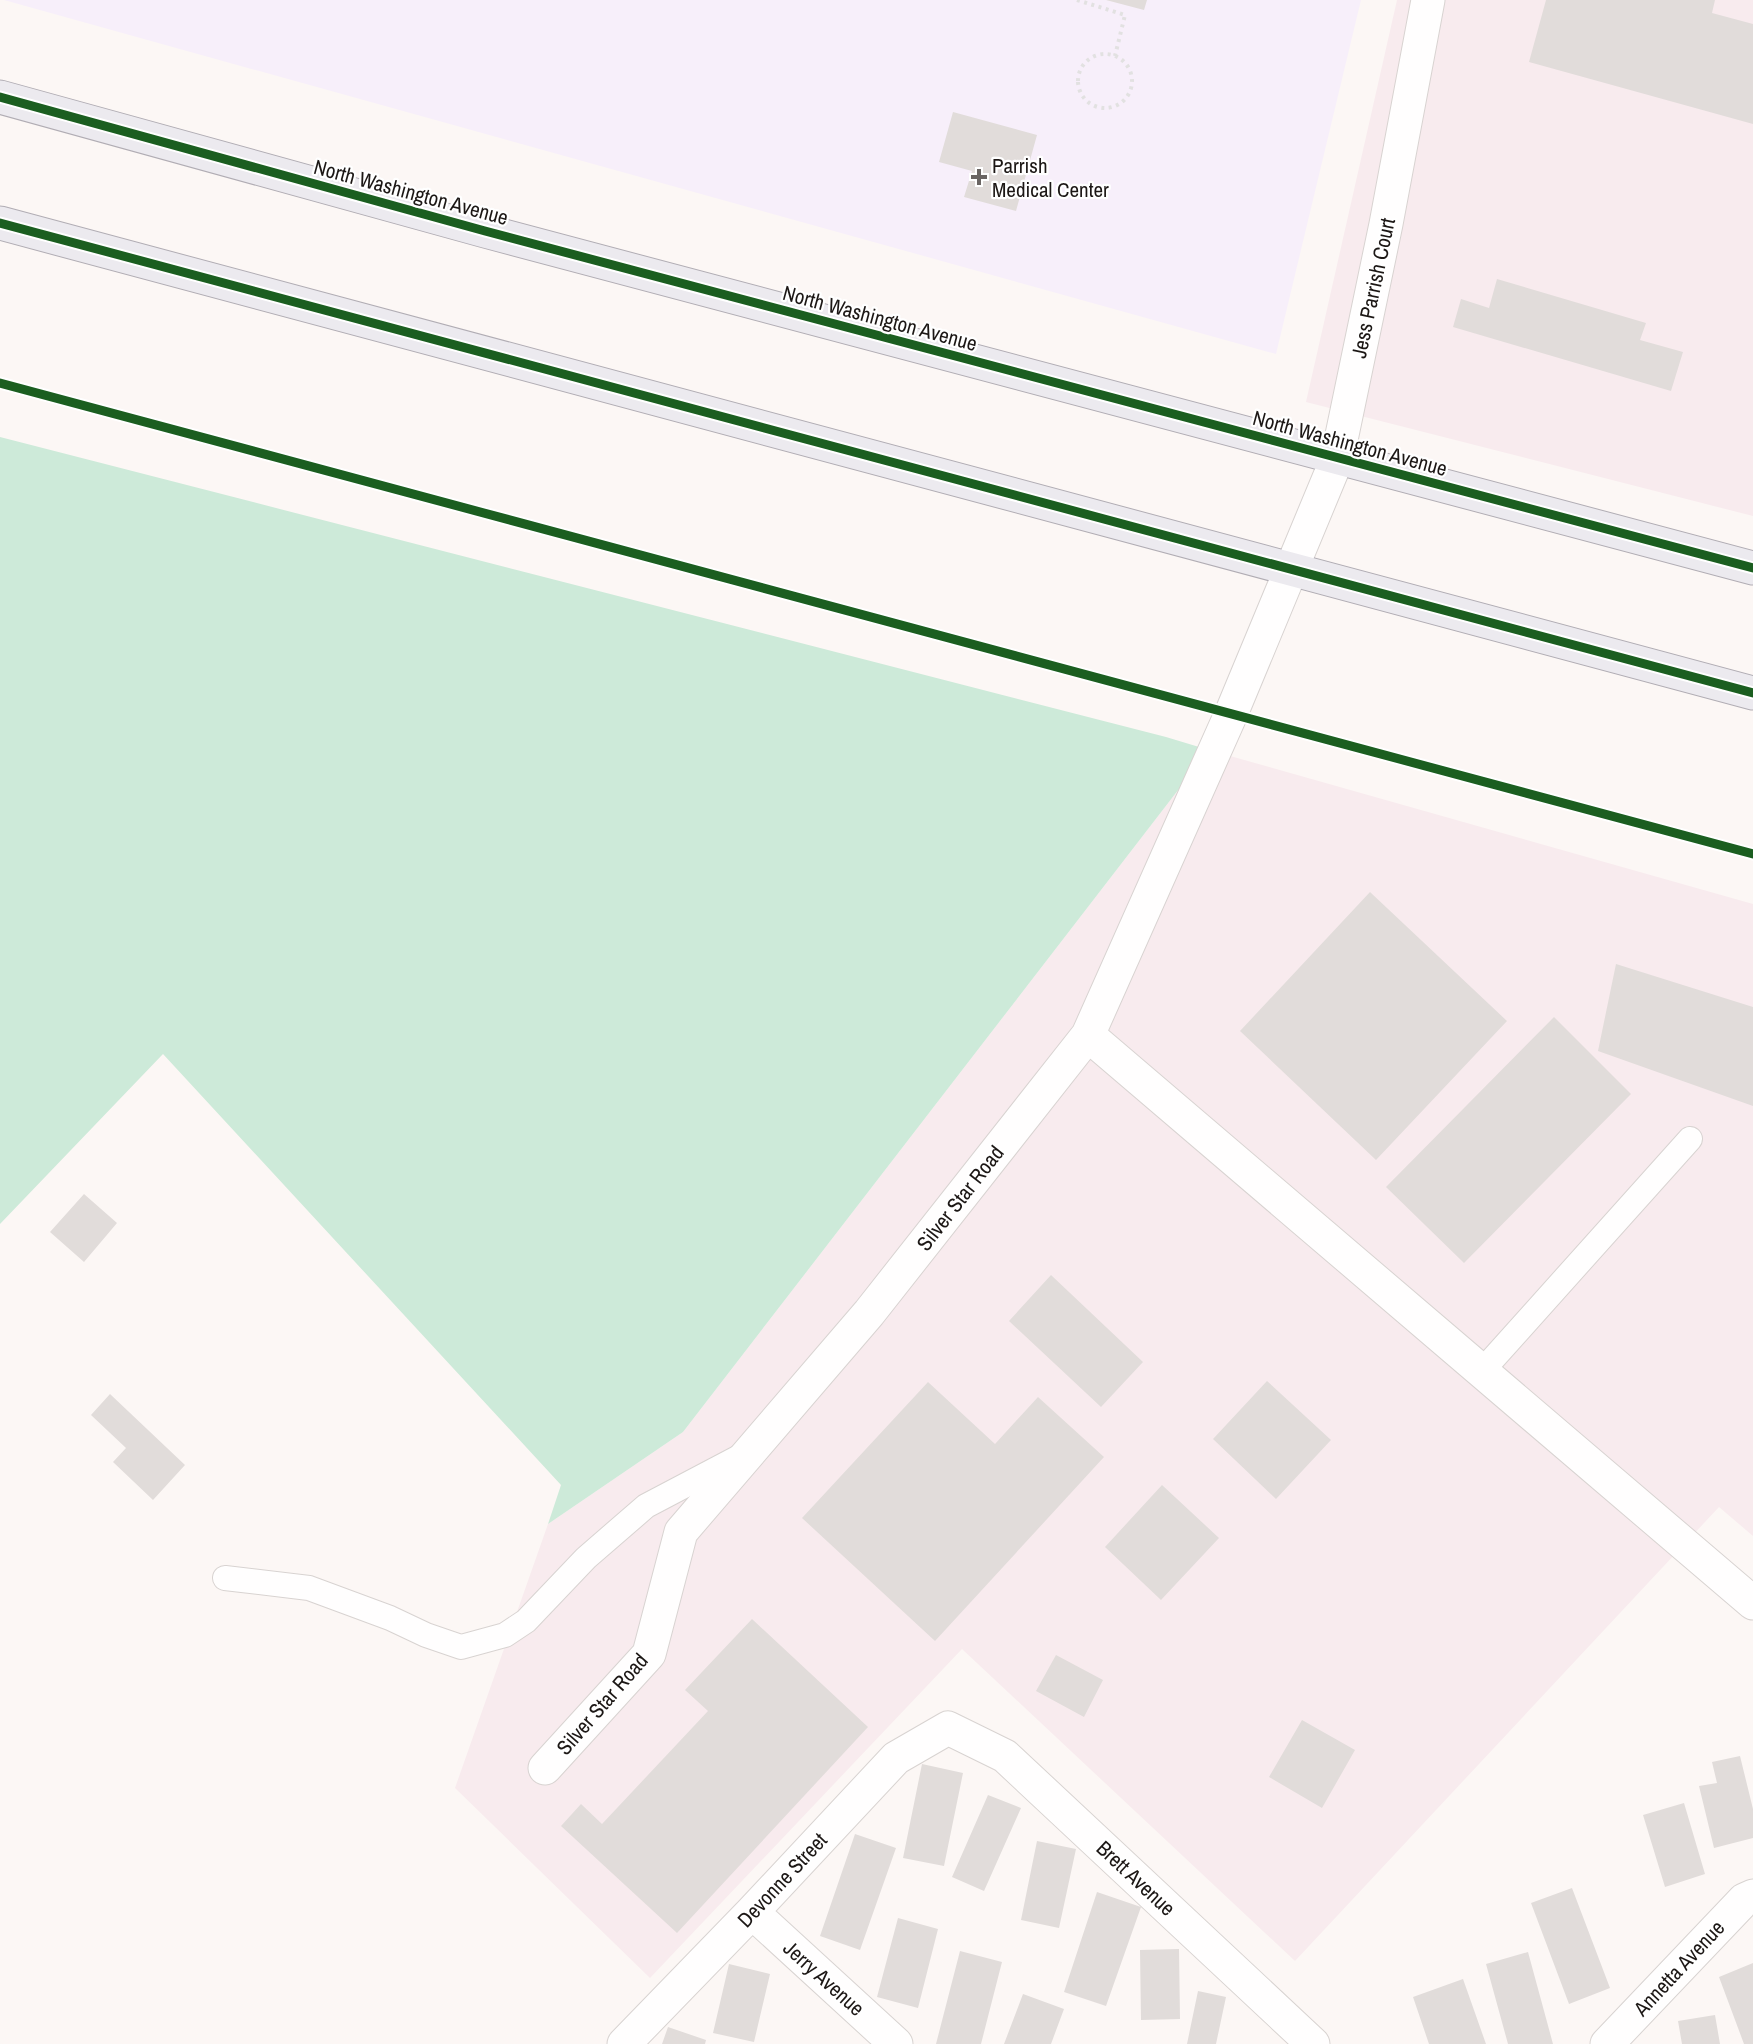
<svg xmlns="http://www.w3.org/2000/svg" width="1753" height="2044" viewBox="0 0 1753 2044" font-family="'Archivo Narrow',sans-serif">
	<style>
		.commercial { fill: #f8ebee }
		.medical { fill: #f7effa }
		.green { fill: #cdead9 }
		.building { fill: #e1dcda }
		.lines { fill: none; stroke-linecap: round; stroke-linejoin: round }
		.lane-casing { stroke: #d8d3d1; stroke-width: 26 }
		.street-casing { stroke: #d8d3d1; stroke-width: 35 }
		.primary-casing { stroke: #b1adb4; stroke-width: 35 }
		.path { stroke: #e2e1e1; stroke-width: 4; stroke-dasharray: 3 4.5; stroke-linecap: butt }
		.lane { stroke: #fffefe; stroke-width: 24 }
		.street { stroke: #fffefe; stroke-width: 33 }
		.primary { stroke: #eceaef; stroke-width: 33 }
		.cycleway-casing { stroke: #fff; stroke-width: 13 }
		.cycleway { stroke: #1b5e20; stroke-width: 9 }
		.poi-dot { fill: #6a6563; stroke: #fff; stroke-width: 2 }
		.labels { text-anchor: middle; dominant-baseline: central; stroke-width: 4.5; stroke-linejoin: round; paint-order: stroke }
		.poi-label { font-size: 21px; fill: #1c1715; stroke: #fff; text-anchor: start }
		.street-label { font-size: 21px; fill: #1c1715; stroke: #fff }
	</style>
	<rect width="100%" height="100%" fill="#fcf7f5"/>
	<path class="commercial" d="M1397 0H1753V516L1306 402Z
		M1209 750 1753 904V1536L1719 1507 1295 1961 962 1649 650 1978 455 1788 548 1524 683 1432Z"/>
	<path class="medical" d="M4 0H1361L1276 354Z"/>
	<path class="green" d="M0 437 1166 737 1209 750 683 1432 548 1524 561 1485 163 1054 0 1224Z"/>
	<path class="building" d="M1106 0H1147L1144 10Z
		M1546 0H1715L1712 13 1753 24V124L1529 62Z
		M953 112 1037 135 1016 211 964 197 972 171 939 162Z
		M1497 279 1646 323 1640 340 1683 352 1671 391 1453 327 1461 299 1489 308Z
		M1370 892 1507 1021 1376 1160 1240 1031Z
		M1616 964 1753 1007V1106L1598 1051Z
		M1554 1017 1631 1094 1464 1263 1386 1187Z
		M84 1194 117 1223 84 1262 50 1232Z
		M1051 1275 1143 1362 1101 1407 1009 1321Z
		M1267 1381 1331 1440 1276 1499 1213 1439Z
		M928 1382 995 1444 1038 1397 1104 1457 935 1641 802 1518Z
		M110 1394 185 1465 153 1500 113 1462 126 1448 91 1415Z
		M1162 1485 1219 1538 1161 1600 1105 1547Z
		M752 1619 868 1727 677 1933 561 1826 581 1804 602 1824 708 1711 685 1690Z
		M1056 1655 1103 1680 1084 1717 1036 1691Z
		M1302 1720 1355 1750 1322 1808 1269 1777Z
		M1740 1756 1753 1809V1838L1714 1848 1699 1786 1717 1783 1712 1762Z
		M922 1764 963 1773 944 1866 903 1858Z
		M988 1795 1021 1808 984 1891 952 1877Z
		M1684 1803 1705 1874 1665 1887 1643 1815Z
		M855 1834 896 1848 860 1950 820 1936Z
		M1037 1841 1076 1849 1059 1928 1021 1920Z
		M1572 1888 1610 1988 1569 2004 1531 1903Z
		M1097 1892 1141 1907 1106 2006 1064 1992Z
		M898 1918 938 1929 918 2008 877 1997Z
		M1179 1949 1180 2019 1141 2020 1140 1950Z
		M960 1951 1002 1962 981 2044H936Z
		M1528 1952 1553 2044H1508L1486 1964Z
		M1753 1963V2044H1744L1719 1977Z
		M729 1964 770 1974 754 2042 713 2033Z
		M1463 1979 1486 2044H1429L1413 1997Z
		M1198 1991 1226 1997 1216 2044H1187Z
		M1023 1994 1064 2009 1051 2044H1004Z
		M1715 2015 1720 2044H1682L1678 2021Z
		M668 2027 706 2040 705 2044H662Z"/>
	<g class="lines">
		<defs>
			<path id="lane" d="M1482 1371 1690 1139
				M225 1578 309 1588 390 1618 426 1635 461 1647 505 1635 526 1621 586 1558 646 1506 741 1456"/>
			<path id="street" d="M1088 1035 1753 1603
				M545 1768 649 1654 681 1532 869 1313 1088 1035 1231 714 1337 459 1386 224 1428 0
				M752 1912 896 2044
				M624 2044 752 1912 896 1758 948 1728 1005 1756 1313 2044
				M1607 2044 1744 1900 1753 1896"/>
			<path id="primary" d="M0 97 485 231 1753 568
				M0 223 1753 693"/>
		</defs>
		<use href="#lane" class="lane-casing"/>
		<use href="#street" class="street-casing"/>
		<use href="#primary" class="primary-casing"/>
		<path class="path" d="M1077 0 1125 15 1115 56
			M1078 81a27 27 0 1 1 54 0a27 27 0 1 1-54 0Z"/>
		<use href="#lane" class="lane"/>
		<use href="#street" class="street"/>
		<use href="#primary" class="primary"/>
		<defs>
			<path id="cycleway" d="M0 97 485 231 1753 568
				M0 223 1753 693
				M0 383 1753 854"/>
		</defs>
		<use href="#cycleway" class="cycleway-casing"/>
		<use href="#cycleway" class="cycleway"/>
	</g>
	<path class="poi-dot" d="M976 168h6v6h6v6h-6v6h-6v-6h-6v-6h6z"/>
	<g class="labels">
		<g class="poi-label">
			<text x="992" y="165">Parrish<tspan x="992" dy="24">Medical Center</tspan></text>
		</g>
		<g class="street-label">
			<text transform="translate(411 192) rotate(15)">North Washington Avenue</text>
			<text transform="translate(1373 288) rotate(-78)">Jess Parrish Court</text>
			<text transform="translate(880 318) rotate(15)">North Washington Avenue</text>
			<text transform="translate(1350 443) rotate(15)">North Washington Avenue</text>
			<text transform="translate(960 1198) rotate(-52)">Silver Star Road</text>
			<text transform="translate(602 1704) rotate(-49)">Silver Star Road</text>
			<text transform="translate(1136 1878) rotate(43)">Brett Avenue</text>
			<text transform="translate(782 1880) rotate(-47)">Devonne Street</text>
			<text transform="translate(1679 1968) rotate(-47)">Annetta Avenue</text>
			<text transform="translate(824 1978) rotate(42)">Jerry Avenue</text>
		</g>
	</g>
</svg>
